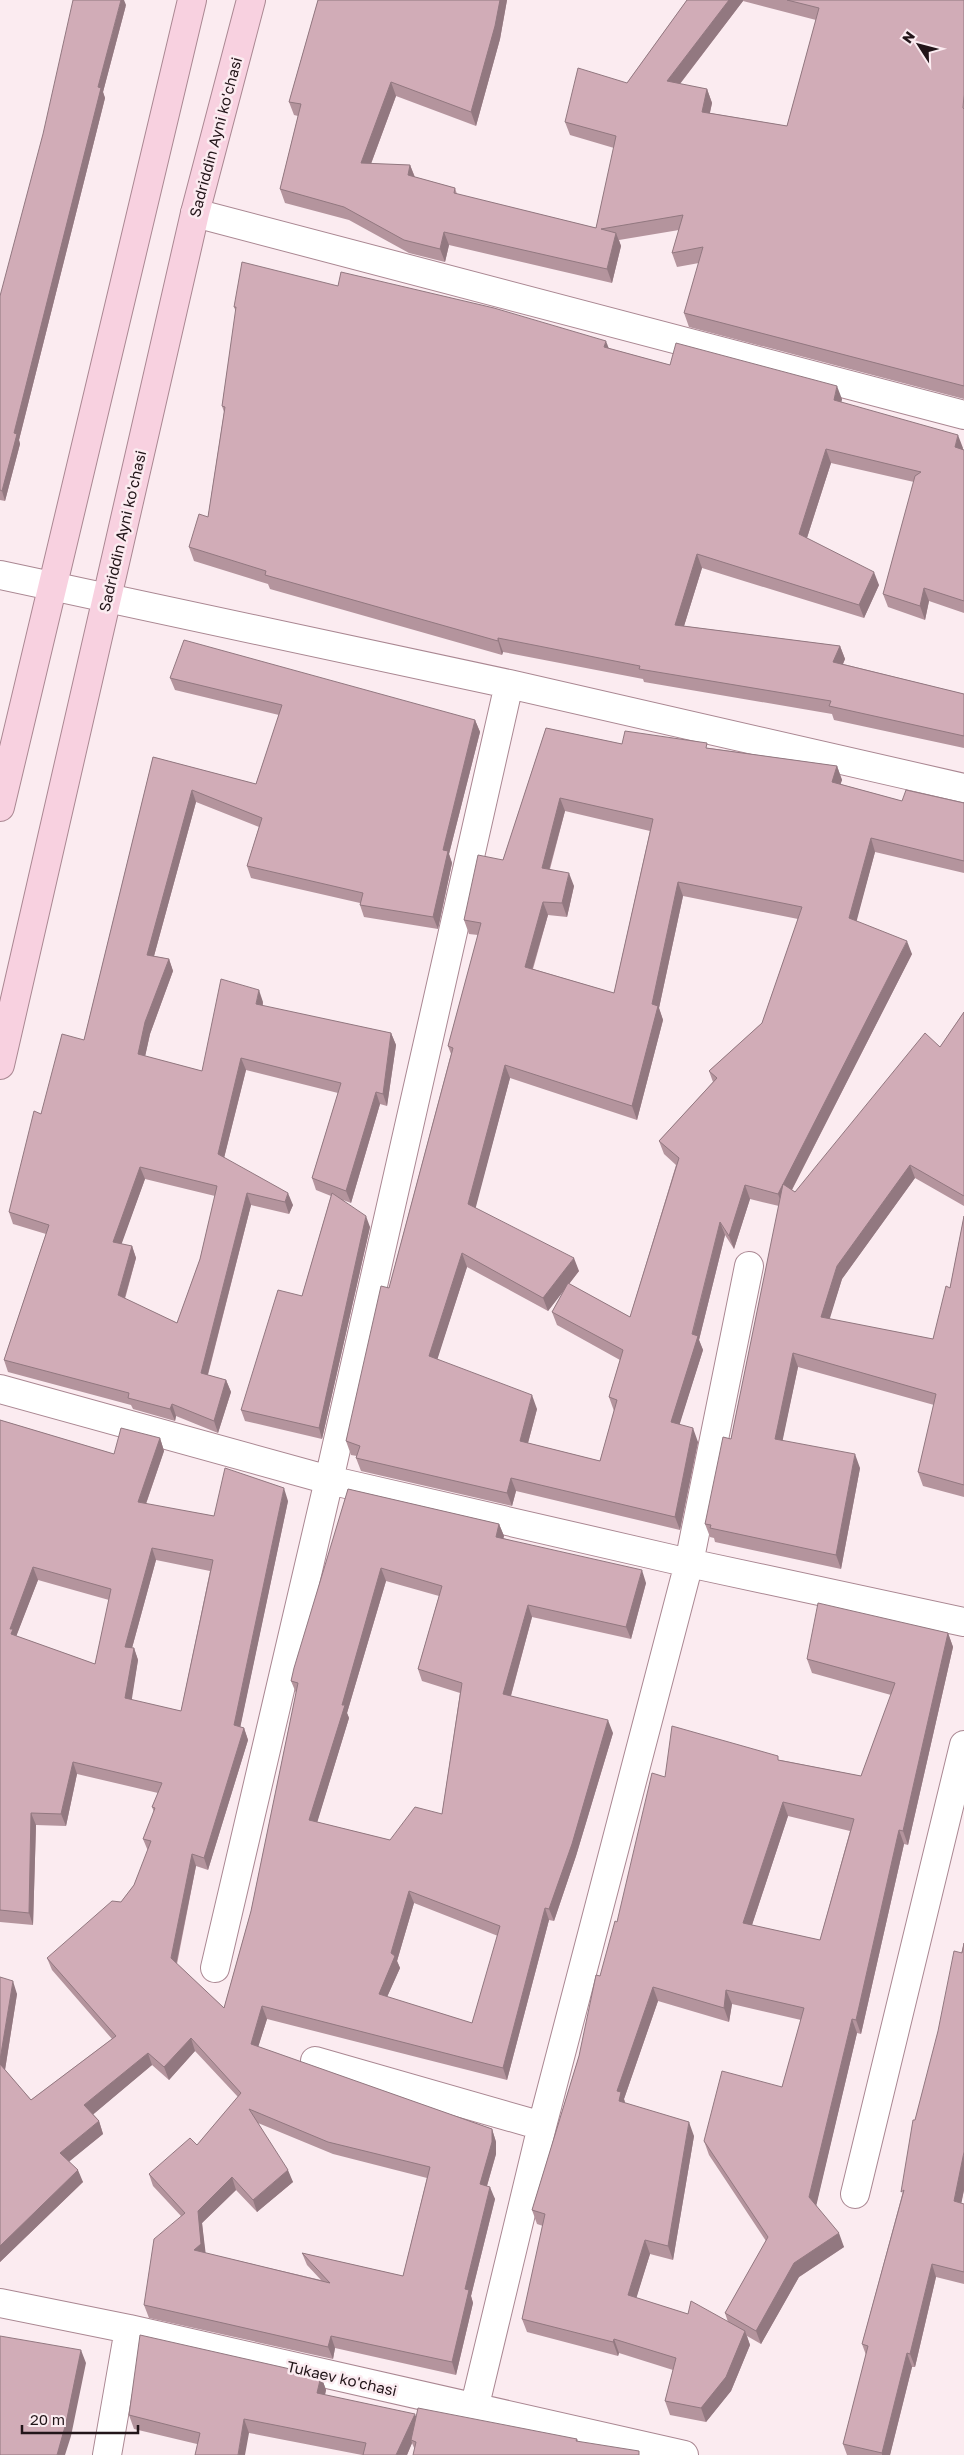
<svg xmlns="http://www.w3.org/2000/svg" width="964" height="2455" viewBox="0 0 964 2455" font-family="'Golos Text',sans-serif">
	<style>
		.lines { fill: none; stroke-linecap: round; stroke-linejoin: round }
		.street-casing { stroke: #aa8792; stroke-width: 30 }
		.secondary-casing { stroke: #aa8792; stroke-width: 30 }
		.street { stroke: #fff; stroke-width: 28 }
		.secondary { stroke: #f8d1e0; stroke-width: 28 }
		.wall { fill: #b4949d; fill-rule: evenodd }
		.shaded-wall { fill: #927880 }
		.building { fill: #d1acb7; stroke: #927880; fill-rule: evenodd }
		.labels { text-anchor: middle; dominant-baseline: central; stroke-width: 5; stroke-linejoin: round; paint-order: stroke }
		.street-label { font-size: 15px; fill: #221519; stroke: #fbebf0 }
	</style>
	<rect width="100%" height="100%" fill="#fbebf0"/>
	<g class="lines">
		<defs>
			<path id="street" d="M195 213 964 415
				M0 575 509 684 964 788
				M0 1389 329 1480 689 1563 964 1622
				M215 1968 329 1480 509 684
				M315 2061 542 2126
				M855 2194 964 1745
				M0 2303 129 2329 684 2455
				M474 2409 542 2126 689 1563 749 1266
				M107 2455 129 2329"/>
			<path id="secondary" d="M0 807 192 0
				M0 1065 195 213 251 0"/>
		</defs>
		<use href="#street" class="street-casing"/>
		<use href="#secondary" class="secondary-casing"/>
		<use href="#street" class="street"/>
		<use href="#secondary" class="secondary"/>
	</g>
	<path class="wall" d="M318 0H507L500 39 476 126 396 96 371 164 410 165 415 177 455 188 457 194 596 228 614 148 570 135 565 122 627 83 687 0H964V399L689 327 684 313 699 263 677 267 672 253 679 230 619 240 621 246 612 283 449 245 445 262 409 253 349 220 285 203 280 189 298 116 294 115 289 102ZM743 1 816 20 787 126 710 113 712 103 707 89 680 84Z
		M126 5 103 92 105 98 19 440 20 444 5 501 0 500V296Z
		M338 286 608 348 670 365 842 399 841 402 963 448 962 449 964 450V613L929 601 925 620 888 607 883 594 914 482 831 463 807 538 879 585 864 618 702 568 684 626 840 646 845 659 843 664 964 694V748L834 720 832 714 644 682 643 679 503 652 502 655 270 589 268 584 194 561 189 547 208 517 224 412 222 406 236 312 234 307Z
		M170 678 475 720 480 732 449 854 452 863 438 929 364 917 360 905V903L251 878 247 866 259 827 196 802 154 956 169 959 173 971 150 1034 145 1056 202 1071 263 1002V1006L391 1033 396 1045 387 1106 380 1104 351 1203 343 1200 370 1227 322 1439 245 1421 241 1410 302 1296 331 1196 316 1190 312 1178 338 1093 246 1070 224 1158 293 1205 289 1214 251 1205 208 1375 226 1380 231 1392 218 1433 176 1416 175 1421 133 1409 131 1405 8 1372 4 1360 46 1234 13 1224 9 1212 41 1114 84 1040 153 757 256 784 279 715 175 690ZM145 1179 215 1196 200 1259 177 1323 125 1299 136 1258 132 1246 121 1244Z
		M546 728 622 744 709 748 837 766 842 780 840 784 902 801 964 803V873L875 852 856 921 912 954 792 1190 795 1192 940 1047 964 1012V1206L915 1178 842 1279 829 1319 933 1339 950 1288 964 1216V1497L923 1486 918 1472 934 1405 798 1367 782 1441 860 1468 841 1569 715 1542 714 1538 710 1537 705 1524 731 1439 779 1206 750 1199 734 1249 725 1235 699 1340 703 1350 679 1425 698 1442 680 1530 516 1491 512 1506 361 1471 356 1458 357 1456 351 1455 346 1441 389 1288 451 1054 448 1046 478 935 469 934 464 920 503 860ZM565 811 650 831 614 993 533 969 548 915 567 917 574 886 550 869ZM683 896 798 919 762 1023 709 1071 713 1082 659 1141 664 1154 676 1165 630 1317 569 1284 579 1271 475 1208 510 1078 637 1120 663 1020 659 1008ZM467 1267 548 1311 564 1290 552 1312 557 1325 620 1360 609 1397 614 1411 600 1461 528 1443 537 1409 437 1359Z
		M0 1420 114 1454 160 1438 164 1451 146 1504 214 1516 288 1501 240 1727 244 1728 248 1740 208 1870 196 1866 177 1964 224 2008 251 1911 296 1693 291 1681 348 1489 499 1524 504 1536 503 1538 646 1583 631 1639 532 1617 511 1696 613 1733 576 1856 554 1921 549 1920 507 2080 267 2019 258 2047 492 2129 496 2142V2154L487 2186 495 2199 471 2296 473 2303 456 2375 335 2348 333 2359 149 2318 144 2305 181 2216 153 2186 149 2174 197 2145 238 2097 195 2051 169 2080 152 2065 93 2114 99 2121 103 2134 69 2161 83 2182 0 2262V1977L17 1994 5 2070 31 2100 112 2039 52 1970 47 1958 121 1902 134 1885 148 1851 143 1839 154 1812 152 1807 158 1793 77 1774 66 1826 36 1825 33 1925 0 1922ZM156 1560 210 1571 181 1711 131 1700 138 1660 134 1648H132ZM38 1580 109 1600 95 1664 16 1636ZM386 1581 439 1596 418 1669 422 1681 460 1693 442 1814 390 1840 317 1822 349 1718 347 1713ZM414 1903 498 1936 472 2023 387 1997 400 1968 397 1961ZM258 2123 333 2154 427 2178 403 2276 302 2253 307 2265 321 2280 205 2253 202 2223 236 2190 257 2212 293 2182Z
		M948 1633 953 1647 908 1845 904 1844 861 2034 857 2033 816 2205 844 2247 799 2277 761 2344 747 2336 750 2345 731 2391 706 2422 670 2415 665 2401 673 2370 619 2353 618 2356 527 2332 522 2319 543 2226 537 2224 532 2210 579 2056 600 1976 665 1777 780 1760 861 1776 891 1695 812 1673 807 1659ZM788 1816 850 1831 820 1940 752 1925ZM658 2001 729 2022 732 2004 801 2020 782 2087 704 2141 709 2155 766 2241 725 2313 728 2322 688 2314 636 2298 650 2254 673 2260 694 2136 625 2103 624 2099Z
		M964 1943V2190L961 2203 964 2204V2284L936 2277 915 2367H912L890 2455H847L843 2444 866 2355 862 2344 902 2195 915 2120Z
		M321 2376 326 2390 325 2395 416 2416 577 2439 578 2441 415 2450 412 2443 407 2455H362L249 2433 197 2444 134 2429 129 2415Z"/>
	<path class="shaded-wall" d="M121 0H124L126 5 103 92 105 98 19 440 20 444 5 501 2 491 14 433 98 87Z
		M500 0H507L500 39 476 126 471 112Z
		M729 0H743V1L672 94 667 81Z
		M391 82 396 96 366 177 361 163Z
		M707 89 712 103 707 125 702 112Z
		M410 165 415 178 408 175Z
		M444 232 449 245 445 262 440 249Z
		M616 233 621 246 612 283 607 269Z
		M606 341 611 354 604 347Z
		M837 386 842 399 839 414 834 400Z
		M958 435 963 448 960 461 955 447Z
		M826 449 831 463 804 547 799 534Z
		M697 554 702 568 680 639 675 625Z
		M874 572 879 585 864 618 859 605Z
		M924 588 929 601 925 620 920 606Z
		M498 638 503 652 502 655 498 641Z
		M840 646 845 659 838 675 833 662Z
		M475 720 480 732 449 854 452 863 438 929 433 917 443 850Z
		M837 766 842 780 837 795 832 782Z
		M192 790 196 802 151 967 147 955Z
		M560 798 565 811 546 881 542 868Z
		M871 838 875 852 854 931 849 918Z
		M569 873 574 886 567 917 562 903Z
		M678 882 683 896 659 1008 663 1020 637 1120 632 1106 652 1004Z
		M543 902 548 915 529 980 525 967Z
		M907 941 912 954 783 1207 778 1194Z
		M169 959 173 971 150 1034 143 1066 138 1054 145 1022Z
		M259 990 263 1002 260 1016 256 1004Z
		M391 1033 396 1045 387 1106 383 1094Z
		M241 1058 246 1070 222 1166 218 1154Z
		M505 1065 510 1078 473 1218 468 1204Z
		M376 1092 380 1104 351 1203 346 1191Z
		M910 1165 915 1178 842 1279 826 1331 821 1317 837 1266Z
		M140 1167 145 1179 118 1254 113 1242Z
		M745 1185 750 1199 734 1249 729 1236Z
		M247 1193 251 1205 205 1385 201 1373Z
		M288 1193 293 1205 289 1214 285 1202Z
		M366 1216 370 1227 322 1439 319 1428Z
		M720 1222 725 1235 699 1340 703 1350 676 1436 671 1422Z
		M132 1246 136 1258 122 1307 118 1295Z
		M462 1253 467 1267 434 1370 429 1356Z
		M574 1258 579 1271 548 1311 543 1298Z
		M793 1353 798 1367 780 1453 775 1439Z
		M226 1380 231 1392 218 1433 214 1421Z
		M532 1395 537 1409 525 1454 520 1441Z
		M172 1404 176 1416 175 1421 170 1409Z
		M693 1428 698 1442 680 1530 675 1517Z
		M160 1438 164 1451 142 1515 138 1502Z
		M855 1454 860 1468 841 1569 836 1555Z
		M511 1478 516 1491 512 1506 507 1493Z
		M284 1488 288 1501 238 1738 234 1725Z
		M499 1524 504 1536 501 1549 496 1537Z
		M152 1548 156 1560 129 1659 125 1647Z
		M33 1567 38 1580 16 1637 11 1634 10 1629Z
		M381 1568 386 1581 347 1713 349 1718 314 1833 309 1820Z
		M642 1570 646 1583 631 1639 626 1627Z
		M528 1605 532 1617 508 1706 503 1694Z
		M948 1633 953 1647 908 1845 903 1831Z
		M134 1648 138 1660 130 1711 125 1698Z
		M608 1720 613 1733 576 1856 554 1921 549 1909Z
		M244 1728 248 1740 208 1870 204 1858Z
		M73 1762 77 1774 66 1826 61 1814Z
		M783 1802 788 1816 748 1937 743 1923Z
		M31 1813 36 1825 33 1925 29 1913Z
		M899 1830 904 1844 861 2034 856 2020Z
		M192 1854 196 1866 175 1970 171 1958Z
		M409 1891 414 1903 397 1961 400 1968 383 2006 379 1994 391 1953Z
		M545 1908 549 1920 507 2080 503 2068Z
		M13 1981 17 1994 4 2076 0 2065V2060Z
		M653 1987 658 2001 624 2099 626 2106 619 2101 617 2091Z
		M726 1990 732 2004 729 2022 724 2008Z
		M262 2006 267 2019 255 2057 251 2044Z
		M852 2019 857 2033 815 2211 809 2197Z
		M191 2038 195 2051 169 2080 164 2067Z
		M148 2053 152 2065 89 2118 84 2105Z
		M99 2121 103 2134 65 2165 60 2153Z
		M689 2122 694 2136 673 2260 668 2246Z
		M492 2129 496 2142V2154L484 2196 480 2184Z
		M964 2152V2190L959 2215 954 2201Z
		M78 2170 83 2182 0 2262V2246Z
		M288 2170 293 2182 257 2212 253 2200Z
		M232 2177 236 2190 202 2223 206 2256 194 2250 198 2211Z
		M490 2187 495 2199 471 2296 473 2303 456 2375 452 2362 465 2289Z
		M839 2233 844 2247 799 2277 761 2344 756 2331 794 2263Z
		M645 2240 650 2254 633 2309 628 2295Z
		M932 2264 936 2277 915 2367 910 2354Z
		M745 2331 750 2345 731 2391 706 2422 701 2408Z
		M331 2336 335 2348 333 2359 328 2347Z
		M614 2339 619 2353 618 2356 613 2342Z
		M81 2350 86 2363 71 2436 65 2455H57Z
		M907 2353 912 2367 890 2455H882V2453Z
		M321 2376 326 2390 322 2407 317 2393Z
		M415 2414 420 2427 411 2440 412 2443 407 2455H396Z
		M244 2419 249 2433 245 2455H238Z"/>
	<path class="building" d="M73 0H121L98 87 101 88 14 433 17 434 2 491 0 490V296L43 134Z
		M318 0H500L495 26 471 112 391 82 361 163 410 165 408 175 455 188 454 193 596 228 616 136 565 122 578 68 627 83 687 0H729L667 81 707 89 702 112 787 126 819 8 787 0H964V95L963 108 964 109V386L684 313 703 247 672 253 683 215 601 229 616 233 607 269 444 232 440 249 404 240 344 207 280 189 301 104 289 102Z
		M242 262 338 286 341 272 494 308 606 341 604 347 670 365 676 343 837 386 834 400 958 435 955 447 964 450V601L924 588 920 606 883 594 915 476 921 472 826 449 799 534 874 572 859 605 697 554 675 625 840 646 833 662 964 694V736L829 706 831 701 639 669 640 666 498 638V641L265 575 266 571 189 547 199 514 208 517 225 407 222 406 236 307H234Z
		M184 640 475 720 443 850 448 851 433 917 360 905 363 893 247 866 262 818 192 790 147 955 169 959 145 1022 138 1054 202 1071 221 979 259 990 256 1004 391 1033 383 1094 376 1092 346 1191 312 1178 341 1083 241 1058 218 1154 288 1193 285 1202 247 1193 201 1373 226 1380 214 1421 172 1404 170 1409 128 1398 129 1393 4 1360 49 1225 9 1212 34 1111 41 1114 62 1034 84 1040 153 757 256 784 282 705 170 678ZM140 1167 217 1186 200 1259 177 1323 118 1295 132 1246 113 1242Z
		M546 728 622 744 625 731 707 743 706 748 837 766 832 782 902 801 906 790 964 803V861L871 838 849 918 907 941 778 1194 745 1185 729 1236 720 1222 692 1334 698 1336 671 1422 693 1428 675 1517 511 1478 507 1493 356 1458 360 1446 346 1441 381 1286 389 1288 453 1048 448 1046 481 923 464 920 478 855 503 860ZM560 798 653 819 614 993 525 967 543 902 562 903 569 873 542 868ZM678 882 802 907 762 1023 709 1071 717 1078 659 1141 679 1158 630 1317 568 1283 552 1312 623 1350 609 1397 617 1400 600 1461 520 1441 532 1395 429 1356 462 1253 543 1298 574 1258 468 1204 505 1065 632 1106 658 1006 652 1004Z
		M964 1012V1196L910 1165 837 1266 821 1317 933 1339 946 1286 950 1288 964 1216V1485L918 1472 936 1394 793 1353 775 1439 855 1454 836 1555 710 1528 711 1525 705 1524 723 1437 731 1439 783 1184 795 1192 925 1033 940 1047Z
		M332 1193 366 1216 319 1428 241 1410 278 1290 302 1296Z
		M0 1420 114 1454 121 1428 160 1438 138 1502 214 1516 225 1468 284 1488 234 1725 244 1728 204 1858 192 1854 171 1958 224 2008 251 1911 298 1683 291 1681 294 1668 348 1489 499 1524 496 1537 642 1570 626 1627 528 1605 503 1694 608 1720 572 1844 549 1909 545 1908 503 2068 262 2006 251 2044 492 2129V2142L480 2184 490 2187 465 2289 469 2290 452 2362 331 2336 328 2347 144 2305 154 2239 185 2213 149 2174 190 2138 197 2145 241 2093 191 2038 164 2067 148 2053 84 2105 99 2121 60 2153 78 2170 0 2246V2064L31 2100 116 2036 47 1958 112 1901 121 1902 134 1885 151 1841 143 1839 155 1808 152 1807 162 1783 73 1762 61 1814 31 1813 29 1913 0 1910ZM152 1548 213 1560 181 1711 125 1698 134 1648 125 1647ZM33 1567 111 1589 95 1664 11 1634 13 1629H10ZM381 1568 442 1586 418 1669 462 1683 442 1814 415 1807 390 1840 309 1820 345 1705H342ZM409 1891 500 1926 472 2023 379 1994 395 1956 391 1953ZM249 2109 328 2142 430 2167 403 2276 302 2253 330 2283 194 2250 201 2244 198 2211 232 2177 253 2200 288 2170Z
		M818 1603 948 1633 903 1831 899 1830 856 2020 852 2019 809 2197 839 2233 794 2263 756 2331 725 2313 768 2237 704 2141 722 2071 782 2087 804 2008 726 1990 724 2008 653 1987 617 2091 621 2092 619 2101 689 2122 668 2246 645 2240 628 2295 688 2314 691 2301 745 2331 726 2377 701 2408 665 2401 676 2358 614 2339 613 2342 522 2319 545 2214 532 2210 579 2056 596 1975 600 1976 615 1921 617 1922 652 1773 665 1777 672 1726 778 1756V1760L861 1776 895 1683 807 1659ZM783 1802 854 1819 820 1940 743 1923Z
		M964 1943V2152L954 2201 964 2204V2272L932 2264 910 2354 907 2353 882 2453 843 2444 868 2346 862 2344 904 2190 901 2192 913 2120H915L938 2031 954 1951 962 1953Z
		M0 1977 13 1981 0 2060Z
		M140 2335 321 2376 317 2393 415 2414 396 2455H363L366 2443 244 2419 238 2455H195L200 2433 129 2415Z
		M0 2336 81 2350 66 2423 57 2455H0Z
		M418 2408 577 2439 576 2441 639 2451V2455H413L416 2442 411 2440Z"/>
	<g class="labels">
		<g class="street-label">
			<text transform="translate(215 137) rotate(-75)">Sadriddin Ayni ko'chasi</text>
			<text transform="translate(122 531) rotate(-77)">Sadriddin Ayni ko'chasi</text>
			<text transform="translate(342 2378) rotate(13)">Tukaev ko'chasi</text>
		</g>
	</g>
	<g transform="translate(919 45) rotate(306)" stroke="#fbebf0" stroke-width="4" paint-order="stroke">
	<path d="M0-4L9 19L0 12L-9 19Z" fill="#221519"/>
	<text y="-8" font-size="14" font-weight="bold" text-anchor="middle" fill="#221519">N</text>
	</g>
	<path d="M22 2425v8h116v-8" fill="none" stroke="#221519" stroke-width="2.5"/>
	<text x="30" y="2425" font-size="15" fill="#221519" stroke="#fbebf0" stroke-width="4" paint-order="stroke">20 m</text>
</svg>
